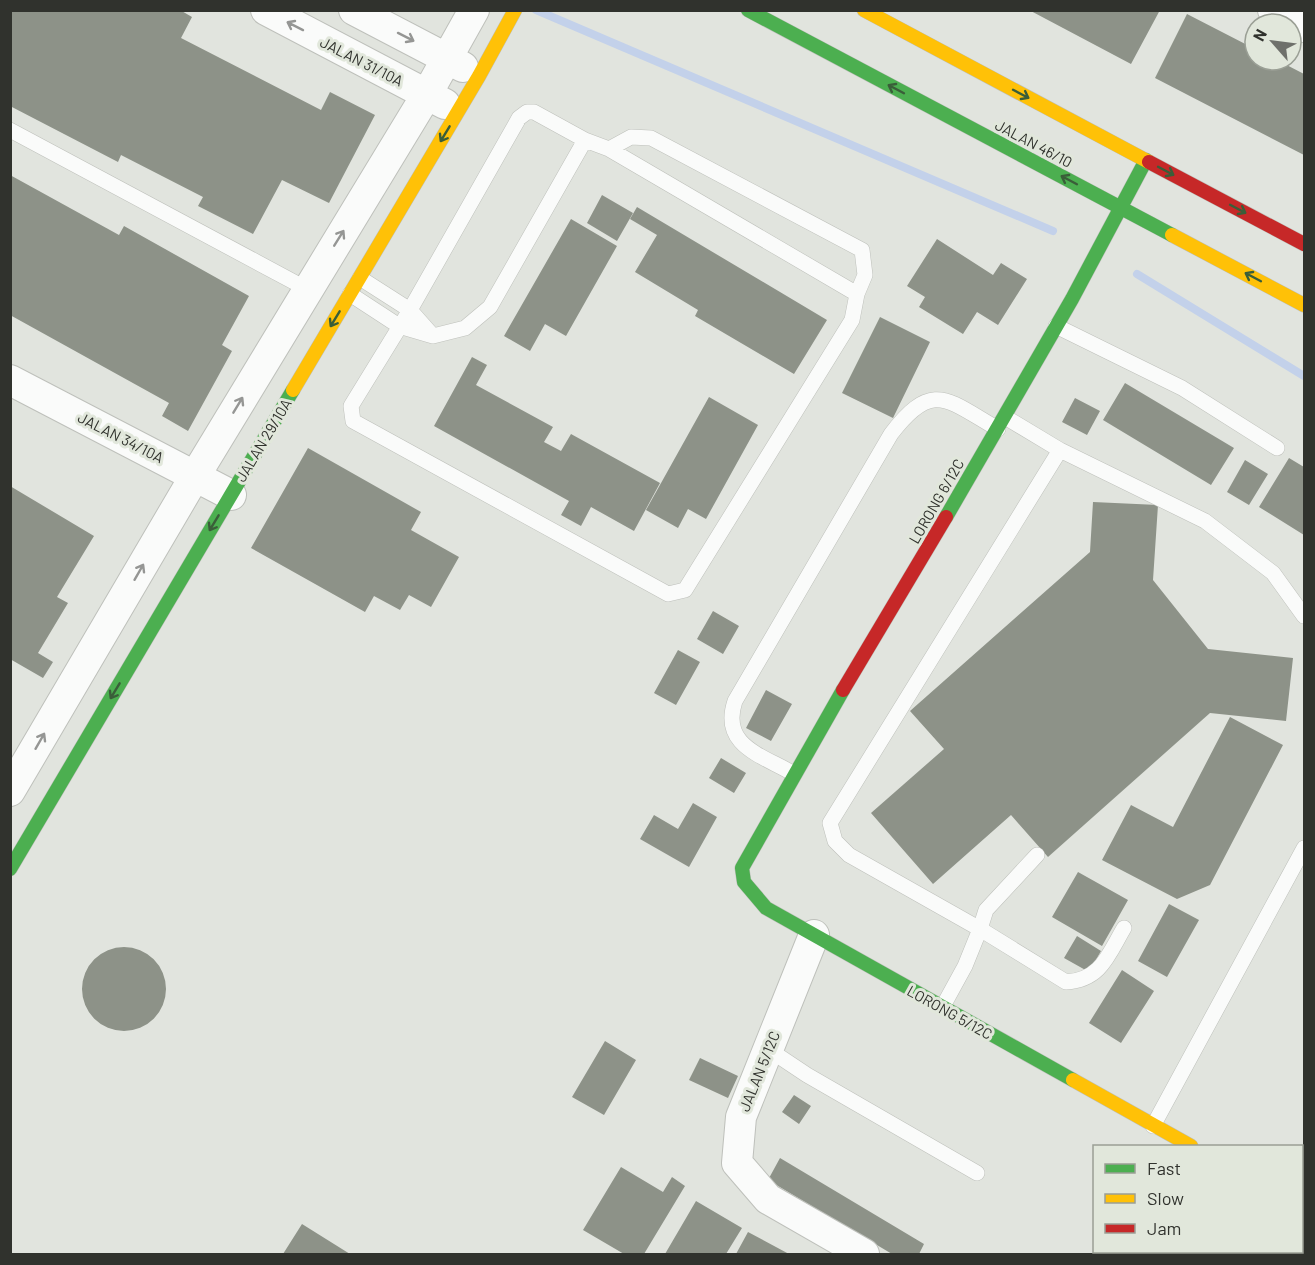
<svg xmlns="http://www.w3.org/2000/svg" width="1315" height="1265" viewBox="0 0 1315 1265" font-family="Barlow,sans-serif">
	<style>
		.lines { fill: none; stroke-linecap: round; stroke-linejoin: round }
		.stream { stroke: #c3d1ea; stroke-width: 8 }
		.building { fill: #8d9288 }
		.lane-casing { stroke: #bec0bb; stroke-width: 16 }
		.street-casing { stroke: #bec0bb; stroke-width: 32 }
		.fast-casing { stroke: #bec0bb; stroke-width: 15 }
		.slow-casing { stroke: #bec0bb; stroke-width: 15 }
		.jam-casing { stroke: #bec0bb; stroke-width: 15 }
		.lane { stroke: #fafbfa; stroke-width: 15 }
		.street { stroke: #fafbfa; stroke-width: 30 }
		.fast { stroke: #4caf50; stroke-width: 14 }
		.slow { stroke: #ffc107; stroke-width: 14 }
		.jam { stroke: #c62828; stroke-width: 14 }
		.oneway { stroke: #959694 }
		.oneway2 { stroke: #3a5e39 }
		.labels { text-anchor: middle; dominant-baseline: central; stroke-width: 6; stroke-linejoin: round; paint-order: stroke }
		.street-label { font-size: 15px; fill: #30322d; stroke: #e1e7db }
	</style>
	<rect width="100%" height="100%" fill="#e1e4de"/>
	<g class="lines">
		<path class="stream" d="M536 10 1053 231
			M1137 274 1304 376"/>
	</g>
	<path class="building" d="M10 10H180L192 17 181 38 321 110 330 92 375 115 329 203 282 180 253 234 198 206 203 197 121 155 118 162 10 106Z
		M1029 10H1160L1131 64Z
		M1187 14 1255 49V60H1277L1304 74V155L1155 78Z
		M10 175 119 235 124 226 249 296 222 345 232 351 188 431 162 416 169 403 10 315Z
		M602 195 633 213 617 241 587 223Z
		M637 207 827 320 794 374 695 316 698 310 635 272 657 235 630 219Z
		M571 219 617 246 566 336 545 324 530 351 504 336Z
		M937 239 993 275 1001 263 1027 279 998 325 977 312 963 334 919 307 925 297 907 286Z
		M880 317 930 342 893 418 842 393Z
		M472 357 487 365 476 385 553 427 544 442 561 451 571 434 660 483 634 531 591 507 581 526 561 515 569 501 434 426Z
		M1125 383 1234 448 1211 485 1103 420Z
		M709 397 758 425 706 519 688 509 678 528 646 510Z
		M1075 398 1100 411 1087 435 1062 422Z
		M308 448 421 512 411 530 459 557 431 607 409 595 400 610 374 596 365 612 251 548Z
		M1289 458 1304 467V535L1259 507Z
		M1245 460 1268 474 1249 505 1227 492Z
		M10 486 94 536 57 597 68 603 38 653 53 662 43 678 10 659Z
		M1093 502 1158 505 1153 580 1208 649 1293 658 1286 721 1210 713 1048 857 1011 815 933 884 871 813 944 749 910 711 1090 552Z
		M713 611 739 626 723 654 697 639Z
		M678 650 700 662 676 705 654 693Z
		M766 690 792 704 771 741 746 728Z
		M1230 717 1283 745 1210 885 1177 899 1102 860 1131 805 1173 827Z
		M721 758 746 773 734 793 709 778Z
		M693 803 717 817 689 867 640 839 654 815 678 829Z
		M1078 872 1128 900 1102 946 1052 917Z
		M1169 904 1199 920 1167 977 1138 961Z
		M1077 936 1101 951 1089 972 1064 958Z
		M82 989a42 42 0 1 1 84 0a42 42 0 1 1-84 0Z
		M1122 970 1154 991 1121 1043 1089 1023Z
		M605 1041 636 1060 604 1115 572 1097Z
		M700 1058 738 1076 728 1098 689 1080Z
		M794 1095 811 1106 799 1124 782 1112Z
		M780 1158 924 1244 919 1254H892L768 1180Z
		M621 1167 663 1192 672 1177 685 1186 644 1254H624L583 1230Z
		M696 1201 742 1228 726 1254H665Z
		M302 1224 350 1254H283Z
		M748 1232 789 1254H736Z
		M1126 1252H1177L1175 1254H1131Z
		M1186 1252H1255L1253 1254H1184Z"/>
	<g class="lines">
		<defs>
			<path id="lane" d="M10 130 307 289
				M609 149 631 137 651 138 862 250 865 275 857 294 852 320 685 590 668 594 353 421 351 406 410 310 519 118 527 112H534L585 140 609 149 857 294
				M360 278 410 310 433 336
				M350 294 399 326 433 336 465 328 490 307 585 140
				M1056 326 1182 388 1277 448
				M1005 417 1060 450 1205 521 1273 573 1304 616
				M794 774C762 755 720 746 735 701L891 434C933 379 947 400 998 429
				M1037 855 986 910 980 929 849 855 835 841 830 823 1060 450
				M942 1008 965 966 980 929 1066 982C1101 980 1108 955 1124 928
				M768 1049 807 1075 977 1173
				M1153 1126 1304 848"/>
			<path id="street" d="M266 10 445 104
				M354 10 463 67
				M1273 10 1304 27
				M10 380 231 495
				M10 791 195 476 427 94 474 10
				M814 935 741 1117 737 1163 768 1199 864 1254
				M1302 1208 1304 1210"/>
			<path id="fast" d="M748 10 1172 235
				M946 517 1072 299 1146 160
				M843 690 742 868 744 882 766 908 1073 1080
				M10 869 293 390"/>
			<path id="slow" d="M864 10 1149 162
				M1172 235 1304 305
				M293 390 479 76 515 10
				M1073 1080 1191 1146"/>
			<path id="jam" d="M1149 162 1304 244
				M843 690 946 517"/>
		</defs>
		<use href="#lane" class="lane-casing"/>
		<use href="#street" class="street-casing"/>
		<use href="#fast" class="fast-casing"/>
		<use href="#slow" class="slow-casing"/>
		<use href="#jam" class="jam-casing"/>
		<use href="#lane" class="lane"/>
		<use href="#street" class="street"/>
		<use href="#fast" class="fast"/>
		<use href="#slow" class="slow"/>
		<use href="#jam" class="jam"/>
	</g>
	<defs><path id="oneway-shaft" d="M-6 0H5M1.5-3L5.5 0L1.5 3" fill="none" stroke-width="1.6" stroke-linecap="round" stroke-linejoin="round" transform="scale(1.5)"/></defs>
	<g class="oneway">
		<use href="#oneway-shaft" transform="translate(295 26) rotate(-153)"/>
		<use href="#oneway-shaft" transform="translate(406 37) rotate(27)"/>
		<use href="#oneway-shaft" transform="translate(339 238) rotate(-58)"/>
		<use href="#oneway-shaft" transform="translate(238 405) rotate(-59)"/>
		<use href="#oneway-shaft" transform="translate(139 572) rotate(-60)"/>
		<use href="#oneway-shaft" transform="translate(40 741) rotate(-60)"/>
	</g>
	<g class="oneway2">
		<use href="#oneway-shaft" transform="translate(896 89) rotate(-152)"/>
		<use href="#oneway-shaft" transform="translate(1021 94) rotate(28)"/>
		<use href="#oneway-shaft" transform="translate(445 134) rotate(121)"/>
		<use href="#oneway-shaft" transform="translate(1166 171) rotate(28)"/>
		<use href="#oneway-shaft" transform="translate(1069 180) rotate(-152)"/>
		<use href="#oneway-shaft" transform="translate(1238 209) rotate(28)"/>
		<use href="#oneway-shaft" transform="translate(1253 277) rotate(-152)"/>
		<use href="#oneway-shaft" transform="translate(335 319) rotate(121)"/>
		<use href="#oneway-shaft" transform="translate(214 523) rotate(121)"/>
		<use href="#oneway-shaft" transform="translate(115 691) rotate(121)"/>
	</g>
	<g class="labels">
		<g class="street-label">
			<text transform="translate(362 61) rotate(27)">JALAN 31/10A</text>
			<text transform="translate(1034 143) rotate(28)">JALAN 46/10</text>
			<text transform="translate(121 437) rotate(27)">JALAN 34/10A</text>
			<text transform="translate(263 440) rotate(-59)">JALAN 29/10A</text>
			<text transform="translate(936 501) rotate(-60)">LORONG 6/12C</text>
			<text transform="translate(950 1012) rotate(29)">LORONG 5/12C</text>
			<text transform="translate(759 1071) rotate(-68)">JALAN 5/12C</text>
		</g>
	</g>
	<rect width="1315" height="1265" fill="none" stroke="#30322d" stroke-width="24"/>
	<rect x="1093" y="1145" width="210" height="108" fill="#e1e7db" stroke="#9a9f95" stroke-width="1.5"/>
	<rect x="1105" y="1164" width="30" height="9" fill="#4caf50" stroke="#9a9f95" stroke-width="1.5"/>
	<text x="1147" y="1175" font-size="18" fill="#30322d">Fast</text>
	<rect x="1105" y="1194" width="30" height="9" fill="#ffc107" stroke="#9a9f95" stroke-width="1.5"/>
	<text x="1147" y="1205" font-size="18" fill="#30322d">Slow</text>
	<rect x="1105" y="1224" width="30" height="9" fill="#c62828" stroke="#9a9f95" stroke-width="1.5"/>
	<text x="1147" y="1235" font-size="18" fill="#30322d">Jam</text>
	<g transform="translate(1273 42) rotate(298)"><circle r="28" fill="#e1e7db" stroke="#9a9f95" stroke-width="1.5"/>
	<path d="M0-4.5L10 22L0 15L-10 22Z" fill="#6e706b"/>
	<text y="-9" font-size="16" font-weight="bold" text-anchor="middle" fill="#30322d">N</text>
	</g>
</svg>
